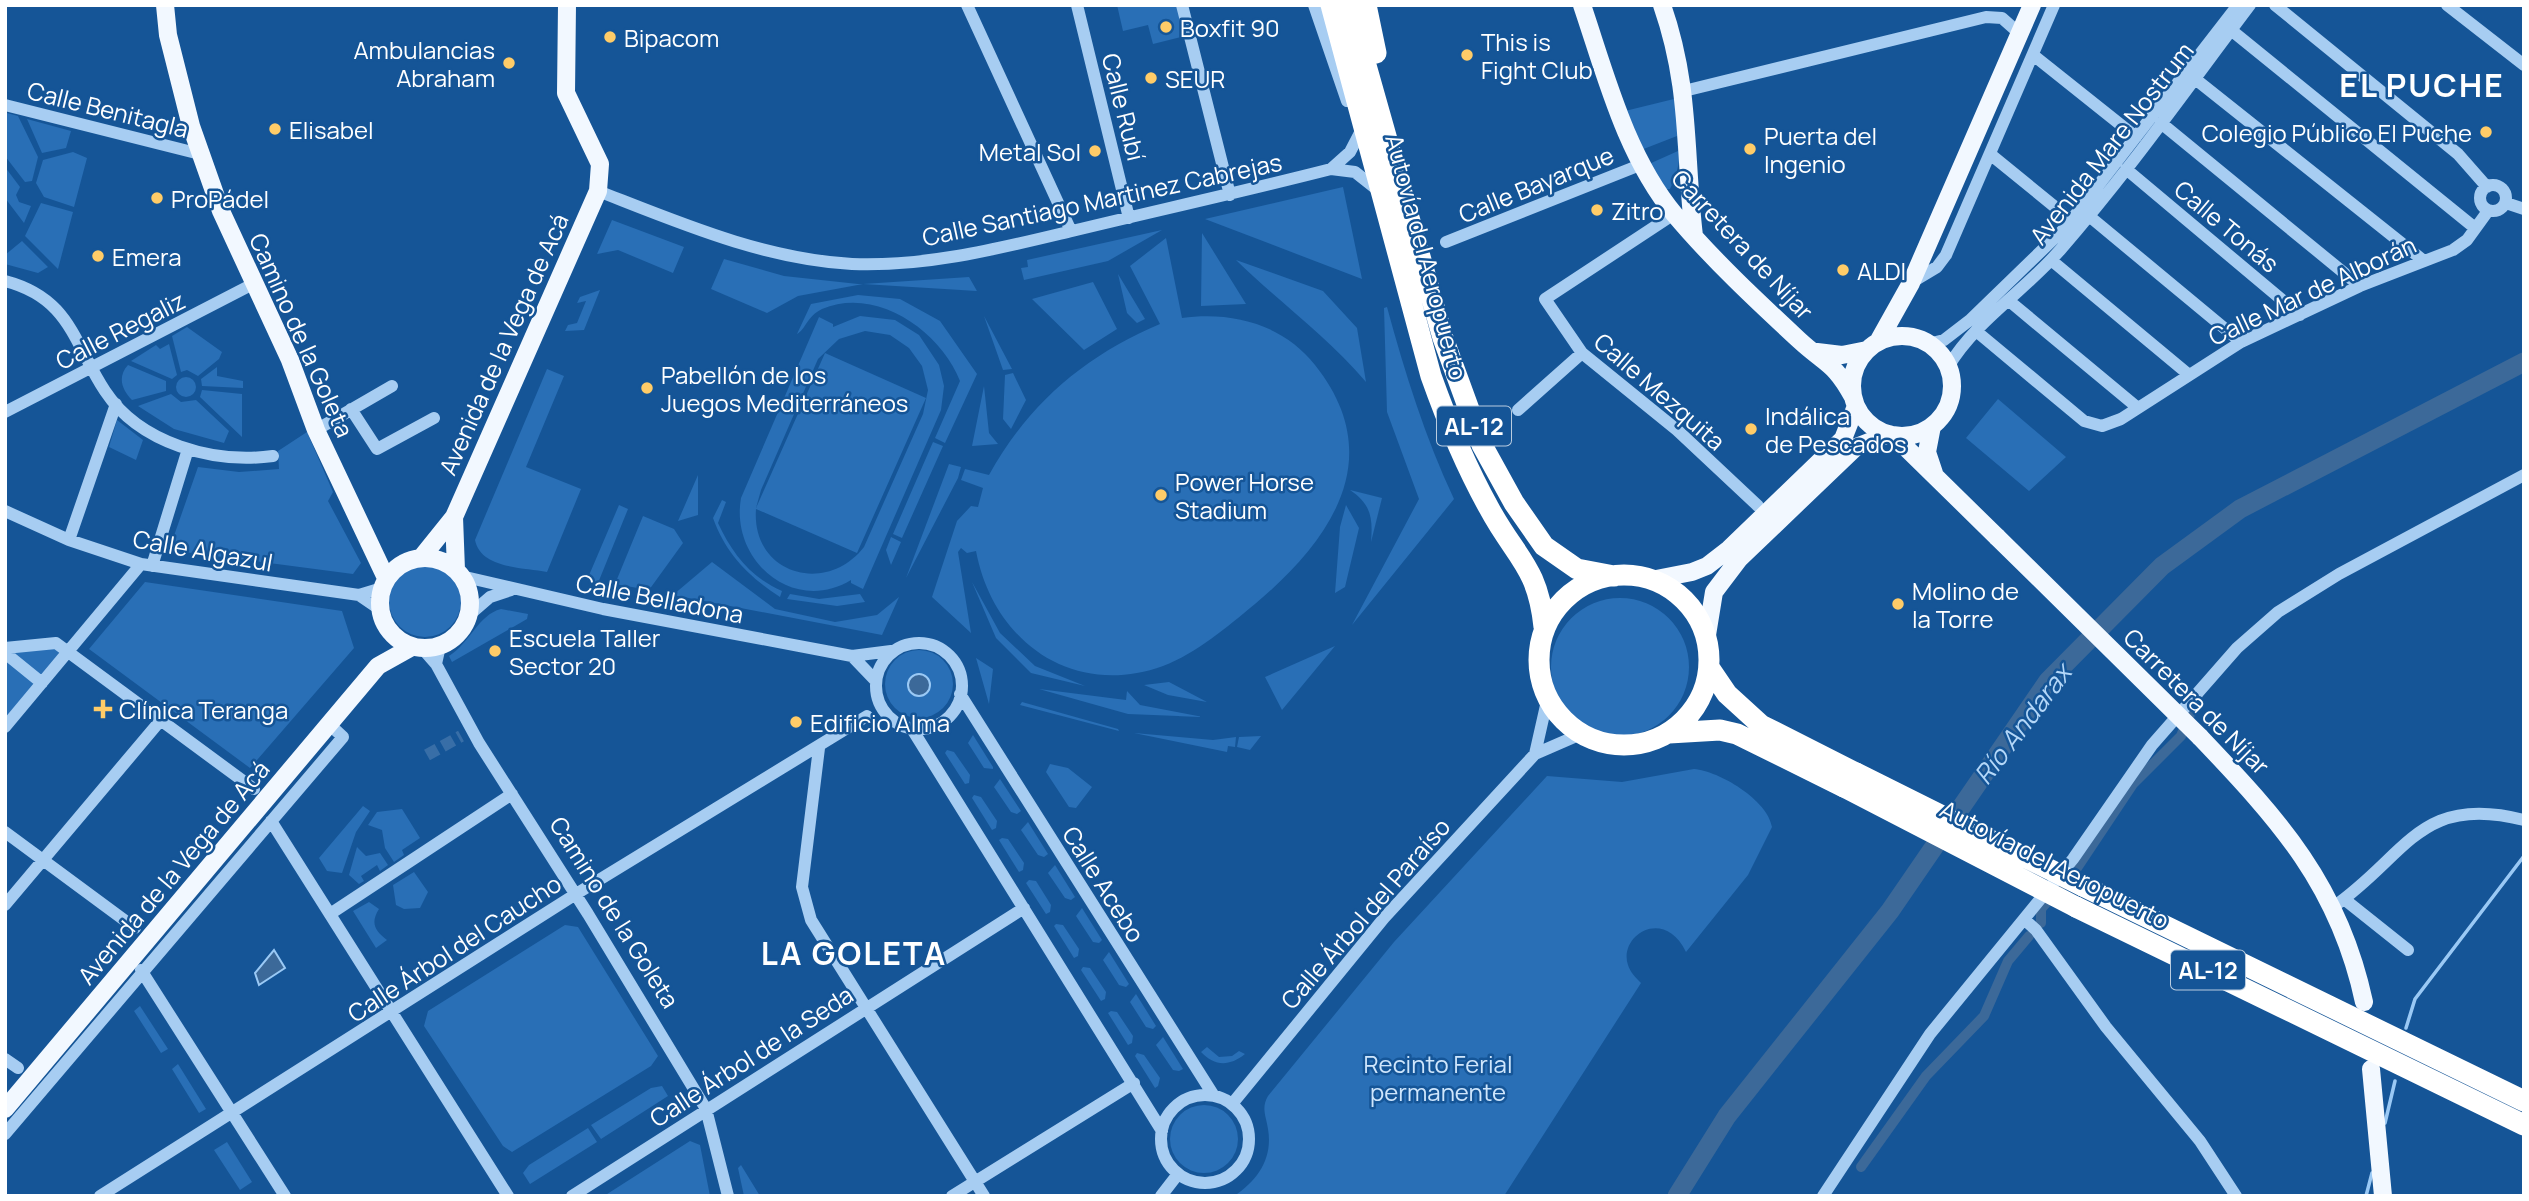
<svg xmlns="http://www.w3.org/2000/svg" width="2529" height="1201" viewBox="0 0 2529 1201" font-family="Manrope,sans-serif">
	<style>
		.green { fill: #296fb6; fill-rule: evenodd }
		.water { fill: #3c6999; stroke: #9ac9f5; stroke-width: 2 }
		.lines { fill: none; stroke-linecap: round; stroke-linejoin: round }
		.stream { stroke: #9ac9f5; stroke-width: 3.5 }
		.canal { stroke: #3c6999; stroke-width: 10 }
		.river { stroke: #3c6999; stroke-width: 19 }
		.minor-tunnel { stroke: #386ea7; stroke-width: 12; stroke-dasharray: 12 6; stroke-linecap: butt }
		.minor { stroke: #a7cdf2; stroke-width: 12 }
		.major { stroke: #f2f8ff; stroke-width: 18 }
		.highway { stroke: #fff; stroke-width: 21 }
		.major-bridge { stroke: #f2f8ff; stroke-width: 18 }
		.highway-bridge { stroke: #fff; stroke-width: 21 }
		.poi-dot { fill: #ffcc68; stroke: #155597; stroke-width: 2.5 }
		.labels { text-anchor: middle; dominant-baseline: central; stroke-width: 5; stroke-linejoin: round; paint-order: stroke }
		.shield { fill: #155597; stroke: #b9cce0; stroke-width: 2 }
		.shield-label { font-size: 23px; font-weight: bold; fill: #fff }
		.poi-label { font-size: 24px; fill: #fff; stroke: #155597; text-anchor: start }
		.street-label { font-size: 24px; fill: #fff; stroke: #155597 }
		.park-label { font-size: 24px; fill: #cfe6fc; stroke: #155597 }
		.water-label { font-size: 26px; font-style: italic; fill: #b4d7f8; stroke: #155597 }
		.district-label { font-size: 32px; font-weight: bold; letter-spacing: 2px; fill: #fff; stroke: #155597 }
	</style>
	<rect width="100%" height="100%" fill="#155597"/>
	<path class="green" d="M1117 5H1177L1185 36 1153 44 1148 25 1123 31Z
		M1678 98C1681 130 1685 159 1670 189H1664L1649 164 1678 151 1677 136 1641 150 1625 111Z
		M7 113 18 116 38 157 32 181 25 182 5 156Z
		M27 119 71 131 66 148 42 153Z
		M73 152 87 158 74 207 44 197 36 183 43 160Z
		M5 167 20 187 16 195 19 202 31 206 24 223 5 198Z
		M1343 187 1362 279 1205 219Z
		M41 203 73 212 58 269 25 236Z
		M612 220 684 247 673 273 618 250 597 254Z
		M1162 230 1108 261 1024 280 1021 268 1028 267 1027 260Z
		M1202 233 1246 304 1201 306Z
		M1166 238 1182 318C1231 311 1283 324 1315 365 1389 458 1331 540 1255 604 1227 627 1197 653 1163 666 1072 699 993 641 976 551L967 553 961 548 958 552 971 633 932 597 957 521 971 506 978 507 983 488 961 480 965 469 989 475C1028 404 1086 355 1160 324L1130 266Z
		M22 241 48 267 38 273 5 264V255Z
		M724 259 784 276 858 284H863L969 277 977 291 863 284 798 296 767 313 711 289Z
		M1236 260 1323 291 1357 328 1366 382C1327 336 1279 302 1236 260Z
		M1118 274 1145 319 1137 323 1127 313Z
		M1093 282 1117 329 1084 350 1032 299Z
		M600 290 584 330 565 331 568 325 577 323 586 301 577 303 580 297Z
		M858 295 900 299 940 321 977 374 945 443 935 438 960 381C940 331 877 286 822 309 807 316 806 329 797 334L811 304Z
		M1387 307C1405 373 1425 437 1454 499L1352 625 1419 499 1387 412 1384 308Z
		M860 316 895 320 919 335 939 365 944 386 941 410 863 589 851 583V580C793 615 730 560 741 498L819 317 833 324V327ZM865 331 890 335 909 348 922 366 928 390 923 414 864 547C826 596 751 574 756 509L857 553 926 398 825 353 756 508 761 490 818 359 839 339Z
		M984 316 1012 369 1003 370Z
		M187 327 222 352 219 359 198 376 187 370 181 372 172 336Z
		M169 344 177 375 172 379 131 361 156 345 160 349Z
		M128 365 166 381V391L132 400C122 390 117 377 128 365Z
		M217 367V376L243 381V388L202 386 201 379Z
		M547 369 564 376 526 467 581 489 547 572C523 567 481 569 475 540Z
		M1013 373 1026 400 1011 429 1003 419 1005 375Z
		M176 387a10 10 0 1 1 20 0a10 10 0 1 1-20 0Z
		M984 386 989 433 998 444 972 446Z
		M202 390 242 394V437L200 397Z
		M171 394 181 402 196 400 229 431 224 443 174 429 138 406Z
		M1998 399 2066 457 2029 491 1966 438Z
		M117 420 143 440 136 460 109 447Z
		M307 432 333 492 328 501 361 563 353 574 169 550 198 467 239 472 279 469 278 451Z
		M933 442 943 446 902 538 893 534Z
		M949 464 961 467 958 478 906 578Z
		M698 475V515L678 521Z
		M1350 490 1382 498 1371 542C1373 518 1371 504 1350 490Z
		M722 500 726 502 718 523C732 553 750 577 782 591L780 597C748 576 726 554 713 518Z
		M619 505 628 509 598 583 587 580Z
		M1346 505 1359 528 1345 587 1335 593 1340 527Z
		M643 516 674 529 683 543 649 590 615 584Z
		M891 537 901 542 891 565 886 550Z
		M712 562 775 609 835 622 877 615 899 597 882 635 673 595Z
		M389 601a36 36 0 1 1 72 0a36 36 0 1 1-72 0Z
		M145 582 342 611 354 648 250 768 89 649Z
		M972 582 1000 633 1035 666 1085 686 1031 673 996 638Z
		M790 594 819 599 860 594 865 602 837 606 787 599Z
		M1551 667a69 69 0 1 1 138 0a69 69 0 1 1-138 0Z
		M501 609 528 614 527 619 452 662 449 656C471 642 478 615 501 609Z
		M1335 646 1282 710 1265 677Z
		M52 647 59 652 58 657 5 718V651Z
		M885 684a34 34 0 1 1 68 0a34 34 0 1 1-68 0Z
		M976 658 993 669 989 704Z
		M1169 682 1207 702 1168 695 1144 685Z
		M1039 689 1126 700 1127 691 1140 705 1203 717 1128 714Z
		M1022 702 1118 729 1119 731 1020 705Z
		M1134 733 1213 740 1236 737 1235 747 1228 746 1227 752Z
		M973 735 993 767V769L984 768 968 743Z
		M1261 736 1250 750 1237 747 1239 737Z
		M947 750 954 752 970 775 969 783 965 784 945 753Z
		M1050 764 1068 768 1092 787 1076 808 1069 807 1046 772Z
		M1694 769C1719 771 1768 800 1772 827L1748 875 1686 952C1664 906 1618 936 1628 965 1630 972 1636 978 1641 983L1504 1196H1234C1258 1180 1273 1158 1268 1129 1266 1116 1261 1108 1268 1096L1394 942 1547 776 1622 782Z
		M1000 779 1021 811 1017 814 1011 812 994 787Z
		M974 795 981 797 997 821 996 828 992 830 972 798Z
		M363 806 370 811 356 832 342 873 327 871 319 858Z
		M402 809 420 838 402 850 404 855 394 862 385 848 382 830 368 825 377 812Z
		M1028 822 1048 854 1044 857 1038 855 1021 830Z
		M1002 838 1008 839 1024 863 1023 870 1019 872 999 840Z
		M357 847 366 856 380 853 388 865 380 871 377 865 361 876 364 881 359 884 349 875Z
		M1055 865 1075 897 1071 900 1065 898 1048 873Z
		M414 872 428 892 420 908 404 909 396 905 393 885Z
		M1029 880 1036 881 1051 905 1050 912 1046 914 1026 883Z
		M369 902 379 909C370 923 375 931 387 940L376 948 353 911Z
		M1082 908 1102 940 1099 943 1093 942 1076 916Z
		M1056 924 1063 925 1079 949 1078 956 1074 958 1054 926Z
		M565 925 578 927 658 1056 651 1066 512 1152 503 1146 424 1026 428 1011Z
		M1109 952 1129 984 1126 987 1119 985 1103 960Z
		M1083 967 1090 968 1106 992 1105 999 1101 1001 1081 970Z
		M1136 994 1156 1026 1153 1029 1146 1027 1130 1002Z
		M140 1006 168 1049 161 1053 134 1011Z
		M1111 1011 1117 1012 1133 1036 1132 1043 1128 1045 1108 1013Z
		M1163 1037 1183 1069 1179 1071 1173 1070 1156 1045Z
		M1207 1047 1219 1057 1232 1056 1239 1051 1245 1054C1229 1067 1214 1066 1201 1052Z
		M1137 1053 1144 1055 1160 1078 1158 1086 1155 1088 1135 1056Z
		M178 1064 206 1109 199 1113 172 1069Z
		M662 1086 668 1096 601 1139 591 1125 651 1088Z
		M1170 1139a34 34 0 1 1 68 0a34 34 0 1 1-68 0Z
		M588 1128 597 1142 530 1184 523 1173 529 1165Z
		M690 1141 700 1145 710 1196H604Z
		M227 1142 252 1182 240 1190 214 1150Z
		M741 1165 760 1196H744L738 1168Z"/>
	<path class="water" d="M908 685a11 11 0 1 1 22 0a11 11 0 1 1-22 0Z
		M274 950 285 968 259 985 255 973Z"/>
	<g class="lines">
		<path class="stream" d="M2406 1028 2415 999 2524 856
			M2385 1123 2395 1081
			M2366 1196 2372 1173"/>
		<path class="canal" d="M2041 923V909L2077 868 2133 784 2181 736 2198 695
			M1861 1167 1926 1076 1984 1016 2008 961 2029 936"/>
		<path class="river" d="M1677 1196 1727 1116 1890 911 2048 681 2162 566 2240 509 2524 362"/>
		<path class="minor-tunnel" d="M427 755 461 736"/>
		<path class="minor" d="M967 5 1071 231
			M1077 5 1129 218
			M1182 5 1230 195
			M1314 5 1347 101
			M2275 5 2458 154 2487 187
			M2447 5 2524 65
			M2231 30 2475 228
			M2033 55 2136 137
			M2194 78 2424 261
			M1684 91 1986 17 2002 18 2020 34
			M5 105 200 154
			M2161 123 2360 286
			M1990 154 2071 220
			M1331 169 1355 172 1379 191
			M2126 169 2300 315
			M2480 198a13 13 0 1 1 26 0a13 13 0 1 1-26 0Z
			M598 191C680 223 763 259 852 264 927 267 1001 248 1072 231 1159 210 1245 191 1331 169L1350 152 1364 125
			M2506 203 2524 209
			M1674 214 1545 299 1582 353 1677 430 1758 506
			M2089 216 2241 342
			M1446 242 1640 165
			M2051 260 2188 374
			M5 281C70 298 73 342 105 391 140 444 214 464 273 456
			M1912 282 1937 267 1946 255 2054 5
			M2008 300 2138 408
			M1976 331 2084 421 2102 426 2121 419 2241 342 2360 286 2453 250 2467 240 2488 211
			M1928 344 1944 340 1970 320 2066 227 2238 5
			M1948 367C1976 320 2026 290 2061 249 2129 171 2188 87 2250 5
			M351 409 377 449 434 418
			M1518 410 1582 353
			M5 412 253 284
			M316 430 392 386
			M5 511 69 540 141 564 359 595 382 588
			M69 540 116 404
			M152 566 188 449
			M461 576 603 609 852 656 891 651
			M359 595 378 608
			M468 616 490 597 511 590
			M876 686a43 43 0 1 1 86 0a43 43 0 1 1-86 0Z
			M5 648 56 643 254 789
			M422 648 436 664 479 743 588 914 706 1109 728 1196
			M5 653 42 683
			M852 656 875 680
			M436 664 440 646
			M960 694 1214 1096
			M5 727 141 564
			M912 729 1162 1131
			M819 748 802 887 811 920 984 1196
			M1535 754 1547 701
			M271 821 508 1196
			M5 832 135 928
			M2344 899 2408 950
			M5 905 160 721
			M2333 907C2407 856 2419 793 2524 820
			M330 914 512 794
			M2024 919 2036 930 2106 1027 2200 1141 2236 1196
			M141 970 285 1196
			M5 1059 18 1068
			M1161 1139a44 44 0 1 1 88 0a44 44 0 1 1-88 0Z
			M1232 1104 1384 918 1535 754 1581 734
			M5 1134 343 737 329 724
			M100 1196 576 894 867 716
			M572 1196 1024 908
			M952 1196 1134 1083
			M1161 1196 1178 1174
			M1823 1196 1930 1034 2073 859 2152 745 2237 648 2278 612 2339 574 2524 475"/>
		<path class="major" d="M165 5 168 35 191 126 221 211 290 360 316 430 386 578
			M1582 5C1606 76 1626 156 1675 215 1712 259 1757 301 1799 340 1826 365 1834 362 1853 397
			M1662 5C1691 88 1684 152 1694 236
			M1852 386a50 50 0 1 1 100 0a50 50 0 1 1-100 0Z
			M1878 342 1911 283 2032 5
			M1817 352 1842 355 1867 350
			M1932 426 1927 452 1934 473
			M1893 435 1997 537
			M454 517 456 570
			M380 603a45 45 0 1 1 90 0a45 45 0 1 1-90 0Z
			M421 558 454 517 598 191 600 164 566 93 567 5
			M1651 580 1692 572 1707 566 1729 549 1843 439 1856 406
			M1707 635 1714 592 1739 559 1856 447 1889 434
			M2200 737C2279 820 2339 885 2364 1002
			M2371 1069 2383 1196
			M5 1109 378 666 412 647"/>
		<path class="highway" d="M1331 5 1431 376C1447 421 1465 465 1489 508 1515 557 1538 566 1544 627
			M1349 5 1443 338 1482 445 1514 503 1544 546 1577 569 1614 576
			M1366 5 1376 53
			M1539 660a85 85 0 1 1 170 0a85 85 0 1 1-170 0Z
			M1710 669 1727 694 1761 725 1856 773
			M1669 733 1720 730 1737 734 1844 787
			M2083 886 2524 1101
			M2076 907 2524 1125"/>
		<path class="major-bridge" d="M1997 537 2200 737"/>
		<path class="highway-bridge" d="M1856 773 2083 886
			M1844 787 2076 907"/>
	</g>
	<g class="poi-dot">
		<circle cx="1166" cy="27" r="7"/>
		<circle cx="610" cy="37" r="7"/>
		<circle cx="1467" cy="55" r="7"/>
		<circle cx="509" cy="63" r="7"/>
		<circle cx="1151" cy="78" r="7"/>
		<circle cx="275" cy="129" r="7"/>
		<circle cx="2486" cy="132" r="7"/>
		<circle cx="1750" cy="149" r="7"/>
		<circle cx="1095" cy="151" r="7"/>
		<circle cx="157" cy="198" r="7"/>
		<circle cx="1597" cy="210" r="7"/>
		<circle cx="98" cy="256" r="7"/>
		<circle cx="1843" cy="270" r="7"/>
		<circle cx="647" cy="388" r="7"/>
		<circle cx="1751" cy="429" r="7"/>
		<circle cx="1161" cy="495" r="7"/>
		<circle cx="1898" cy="604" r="7"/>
		<circle cx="495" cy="651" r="7"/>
		<path d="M99.5 698.5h7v7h7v7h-7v7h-7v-7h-7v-7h7z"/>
		<circle cx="796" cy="722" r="7"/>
	</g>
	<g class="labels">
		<g class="shield">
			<rect x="1437" y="406.5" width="74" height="39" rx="5"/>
			<rect x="2171" y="950.5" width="74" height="39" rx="5"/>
		</g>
		<g class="shield-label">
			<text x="1474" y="426">AL-12</text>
			<text x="2208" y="970">AL-12</text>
		</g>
		<g class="poi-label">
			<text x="1180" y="27">Boxfit 90</text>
			<text x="624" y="37">Bipacom</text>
			<text x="1481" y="41">This is<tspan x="1481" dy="28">Fight Club</tspan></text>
			<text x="495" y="49" text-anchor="end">Ambulancias<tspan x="495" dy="28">Abraham</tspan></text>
			<text x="1165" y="78">SEUR</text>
			<text x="289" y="129">Elisabel</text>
			<text x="2472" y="132" text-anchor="end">Colegio Público El Puche</text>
			<text x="1764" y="135">Puerta del<tspan x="1764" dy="28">Ingenio</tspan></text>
			<text x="1081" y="151" text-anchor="end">Metal Sol</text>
			<text x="171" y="198">ProPádel</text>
			<text x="1611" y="210">Zitro</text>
			<text x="112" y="256">Emera</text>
			<text x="1857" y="270">ALDI</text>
			<text x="661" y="374">Pabellón de los<tspan x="661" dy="28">Juegos Mediterráneos</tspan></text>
			<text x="1765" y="415">Indálica<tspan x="1765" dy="28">de Pescados</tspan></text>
			<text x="1175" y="481">Power Horse<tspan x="1175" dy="28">Stadium</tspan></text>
			<text x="1912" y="590">Molino de<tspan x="1912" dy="28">la Torre</tspan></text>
			<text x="509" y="637">Escuela Taller<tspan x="509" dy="28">Sector 20</tspan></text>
			<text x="119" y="709">Clínica Teranga</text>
			<text x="810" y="722">Edificio Alma</text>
		</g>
		<g class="street-label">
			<text transform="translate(1124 107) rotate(76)">Calle Rubí</text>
			<text transform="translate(108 109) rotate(14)">Calle Benitagla</text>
			<text transform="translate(2111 143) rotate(-52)">Avenida Mare Nostrum</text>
			<text transform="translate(1536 184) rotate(-22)">Calle Bayarque</text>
			<text transform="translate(1102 199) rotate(-12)">Calle Santiago Martinez Cabrejas</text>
			<text transform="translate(2227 226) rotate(40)">Calle Tonás</text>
			<text transform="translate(1743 244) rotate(47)">Carretera de Níjar</text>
			<text transform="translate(1427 257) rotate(75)">Autovía del Aeropuerto</text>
			<text transform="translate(2312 290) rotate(-25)">Calle Mar de Alborán</text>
			<text transform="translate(120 330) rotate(-27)">Calle Regaliz</text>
			<text transform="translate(302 335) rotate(66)">Camino de la Goleta</text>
			<text transform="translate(503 344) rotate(-66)">Avenida de la Vega de Acá</text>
			<text transform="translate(1660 391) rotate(41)">Calle Mezquita</text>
			<text transform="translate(203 550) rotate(10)">Calle Algazul</text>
			<text transform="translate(660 598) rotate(11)">Calle Belladona</text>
			<text transform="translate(2197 701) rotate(45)">Carretera de Níjar</text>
			<text transform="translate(2055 864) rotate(27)">Autovía del Aeropuerto</text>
			<text transform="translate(173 872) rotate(-50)">Avenida de la Vega de Acá</text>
			<text transform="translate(1104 884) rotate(58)">Calle Acebo</text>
			<text transform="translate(615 912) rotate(58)">Camino de la Goleta</text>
			<text transform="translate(1365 913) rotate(-49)">Calle Árbol del Paraíso</text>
			<text transform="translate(454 948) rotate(-33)">Calle Árbol del Caucho</text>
			<text transform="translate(751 1056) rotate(-33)">Calle Árbol de la Seda</text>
		</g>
		<g class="park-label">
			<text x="1438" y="1063">Recinto Ferial<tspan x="1438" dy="28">permanente</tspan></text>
		</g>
		<g class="water-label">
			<text transform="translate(2022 724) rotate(-53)">Río Andarax</text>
		</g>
		<g class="district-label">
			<text x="2422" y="85">EL PUCHE</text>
			<text x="854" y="953">LA GOLETA</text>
		</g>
	</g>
	<rect width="2529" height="1201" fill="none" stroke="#ffffff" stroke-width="14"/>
</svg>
